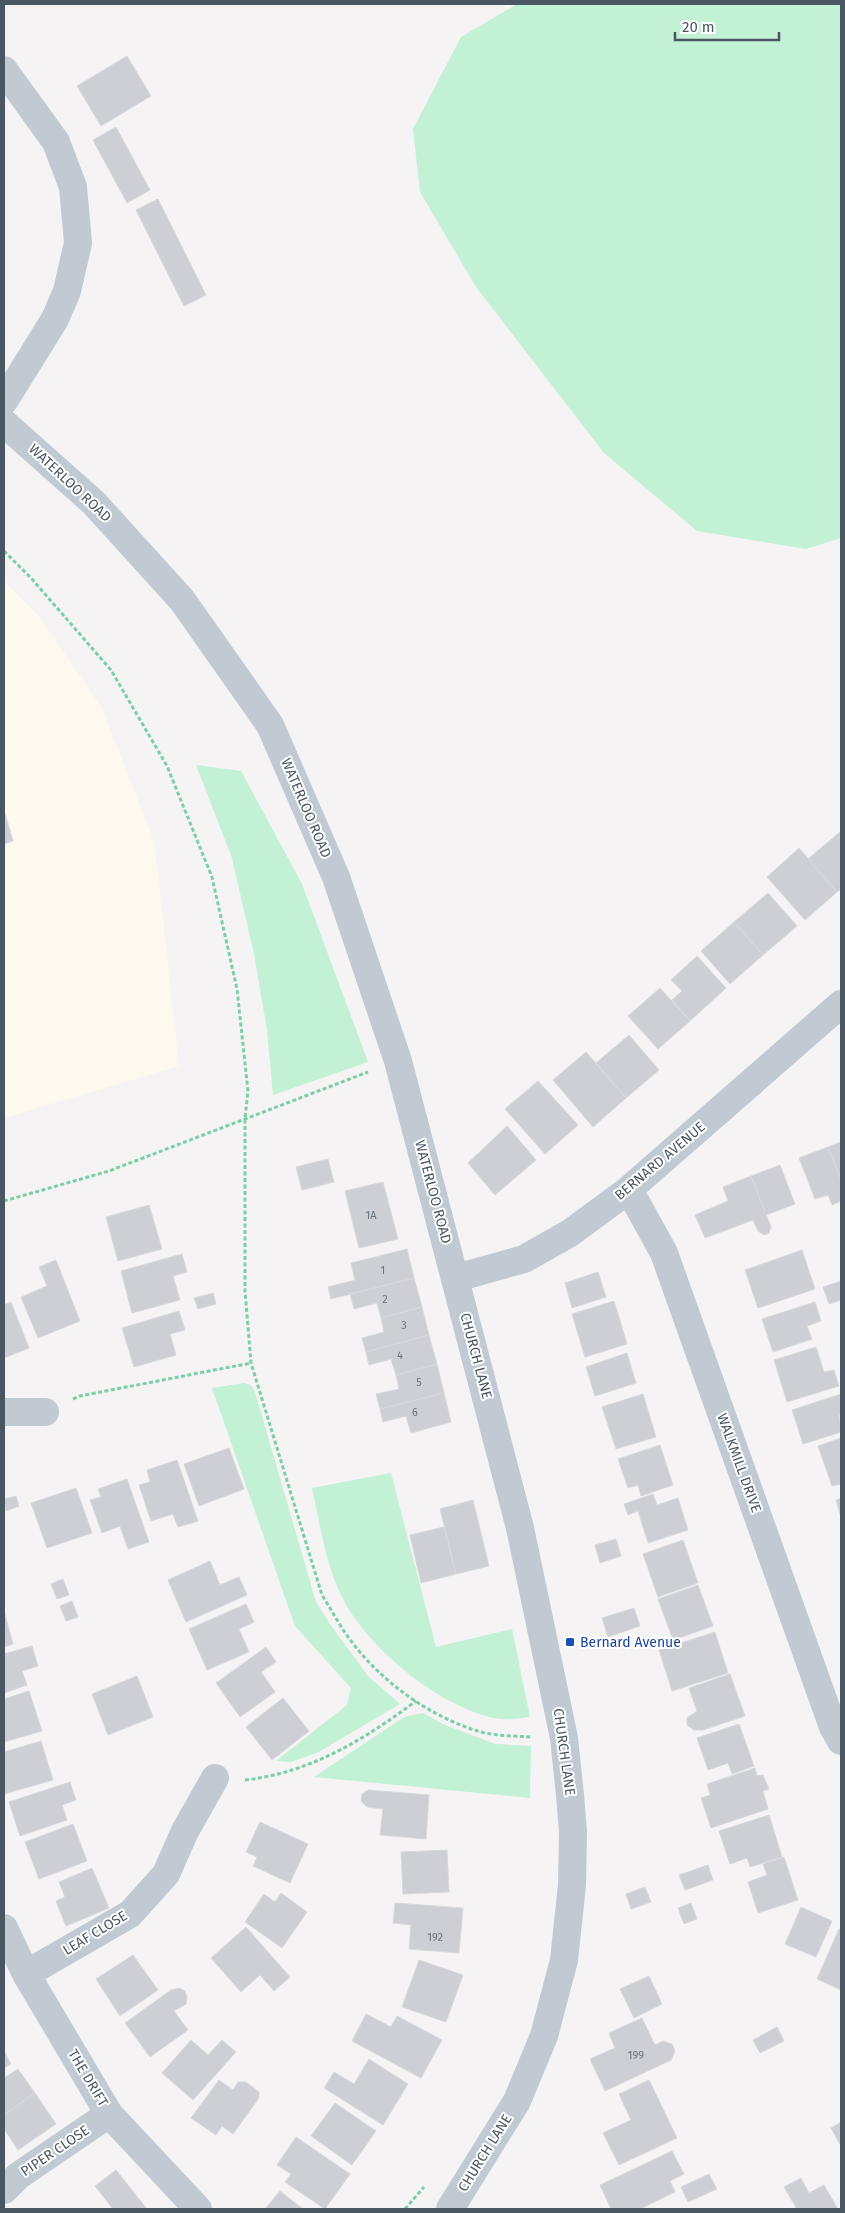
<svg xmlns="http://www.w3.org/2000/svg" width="845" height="2213" viewBox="0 0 845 2213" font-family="'Fira Sans',sans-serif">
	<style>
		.commercial { fill: #fdf9ef }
		.green { fill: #c3f1d5 }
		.building { fill: #cdcfd5; stroke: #d7d9de }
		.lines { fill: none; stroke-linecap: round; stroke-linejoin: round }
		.path { stroke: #7ad0a6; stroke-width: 3; stroke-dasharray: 4 2.5; stroke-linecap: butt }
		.minor { stroke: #c1cad2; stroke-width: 28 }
		.tertiary { stroke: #c1cad2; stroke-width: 28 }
		.transit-dot { fill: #1a4fb4; stroke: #fff; stroke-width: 2 }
		.labels { text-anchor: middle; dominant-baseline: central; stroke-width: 4; stroke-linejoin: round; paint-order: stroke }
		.number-label { font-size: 11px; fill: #6b747e }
		.street-label { font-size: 14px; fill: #4a5661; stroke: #fff }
		.transit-label { font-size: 14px; fill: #164399; stroke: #fff; text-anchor: start }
	</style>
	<rect width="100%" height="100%" fill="#f5f3f3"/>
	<path class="commercial" d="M4 581 40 617 102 708 155 844 179 1066 4 1118Z"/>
	<path class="green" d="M517 4H841V538L806 549 697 531 604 453 476 287 420 192 413 129 461 37Z
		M196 765 241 771 302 884 368 1062 273 1095 267 1030 254 954 232 858Z
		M244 1383 251 1385 255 1392 316 1602 330 1624 368 1676 400 1704 317 1753 291 1762 276 1761 347 1705 351 1688 295 1626 212 1388Z
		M391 1473 436 1647 512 1629 530 1717C521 1718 509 1720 500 1719 444 1711 370 1650 344 1601 326 1567 320 1525 312 1488Z
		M423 1713 443 1724 495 1744 531 1746 530 1798 314 1777 404 1717Z"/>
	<path class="building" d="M127 56 151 96 101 126 77 86Z
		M116 127 150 190 127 203 93 140Z
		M158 199 206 295 184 306 136 210Z
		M4 810 13 841 4 844Z
		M841 831V889L837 892 808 859Z
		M799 848 837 892 805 920 767 877Z
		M768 893 797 926 763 955 734 922Z
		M734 922 763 955 730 984 701 951Z
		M697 956 726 988 690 1021 672 1000 682 991 671 980Z
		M660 988 690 1021 658 1049 628 1016Z
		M629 1035 659 1070 626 1098 596 1063Z
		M586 1052 626 1098 593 1127 553 1080Z
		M538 1081 578 1125 545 1154 505 1109Z
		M507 1126 536 1160 495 1195 468 1163Z
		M841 1142V1180L828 1147Z
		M828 1147 841 1180V1201L832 1205 828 1195 815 1199 799 1158Z
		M328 1159 334 1182 302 1190 296 1167Z
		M780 1165 795 1204 766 1215 751 1176Z
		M751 1176 771 1227 769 1233 764 1235 758 1231 753 1220 705 1238 695 1215 728 1201 723 1187Z
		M383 1182 398 1239 359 1248 345 1191Z
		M149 1205 162 1249 118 1261 106 1217Z
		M407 1249 414 1278 331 1299 328 1287 355 1280 351 1263Z
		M802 1250 815 1289 758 1308 745 1270Z
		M182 1254 187 1272 173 1276 180 1300 132 1313 121 1271Z
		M56 1260 80 1321 38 1338 21 1297 47 1286 39 1267Z
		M598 1272 606 1297 572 1308 565 1283Z
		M414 1278 422 1307 381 1318 377 1303 354 1309 350 1294Z
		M841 1281V1300L829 1304 823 1287Z
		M213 1293 216 1304 198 1309 194 1298Z
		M614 1301 627 1344 585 1357 572 1314Z
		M11 1302 29 1348 4 1358V1305Z
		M815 1302 821 1321 807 1326 812 1339 773 1352 762 1319Z
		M422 1307 429 1335 366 1352 362 1338 384 1332 381 1318Z
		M179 1311 185 1330 170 1334 176 1355 134 1367 122 1328Z
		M429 1335 437 1364 396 1375 391 1359 369 1365 366 1352Z
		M816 1347 824 1372 834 1370 839 1386 787 1402 774 1360Z
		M627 1353 636 1383 595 1396 586 1367Z
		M437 1364 444 1393 380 1409 376 1394 399 1389 396 1375Z
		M444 1393 451 1422 411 1433 406 1416 383 1422 380 1409Z
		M643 1394 656 1437 616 1449 602 1407Z
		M841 1394V1414L839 1415 841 1432 803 1444 792 1410Z
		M841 1438V1484L832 1486 818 1446Z
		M660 1445 673 1485 641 1496 638 1485 628 1488 618 1459Z
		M229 1448 244 1489 199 1506 184 1464Z
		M177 1460 198 1521 178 1527 173 1514 151 1521 139 1485 150 1482 147 1470Z
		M127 1479 149 1542 128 1549 120 1526 102 1533 90 1500 101 1497 98 1489Z
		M76 1488 92 1533 47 1548 31 1503Z
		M653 1494 657 1505 678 1498 688 1530 648 1543 638 1511 628 1515 624 1504Z
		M16 1496 19 1506 6 1511 4 1499Z
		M841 1498V1518L836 1500Z
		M473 1500 489 1566 456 1574 440 1509Z
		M444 1527 456 1574 421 1583 410 1535Z
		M616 1539 621 1556 600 1563 595 1545Z
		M683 1540 698 1583 658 1597 643 1554Z
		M210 1561 220 1585 239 1577 247 1595 186 1622 168 1580Z
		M63 1579 69 1595 57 1599 51 1584Z
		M698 1585 713 1626 673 1640 658 1599Z
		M72 1601 78 1617 66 1621 60 1606Z
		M246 1604 254 1622 239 1629 249 1652 207 1670 189 1629Z
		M634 1608 640 1626 608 1637 602 1618Z
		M4 1611 13 1644 4 1647Z
		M715 1632 728 1673 672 1691 659 1650Z
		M32 1646 38 1666 22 1671 27 1685 4 1693V1654Z
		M266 1647 276 1662 261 1672 275 1692 240 1717 216 1683Z
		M730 1674 745 1716 703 1730H694L687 1725V1718L697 1711 689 1688Z
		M137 1676 153 1717 108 1735 92 1694Z
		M29 1691 42 1731 4 1742V1699Z
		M283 1698 309 1731 272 1760 246 1727Z
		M739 1724 754 1766 732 1774 728 1763 708 1770 697 1738Z
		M41 1741 53 1780 4 1794V1752Z
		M755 1768 757 1776 763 1775 769 1789 763 1791 768 1809 711 1828 701 1798 710 1795 707 1784Z
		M70 1782 76 1800 62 1805 67 1820 20 1836 9 1802Z
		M368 1790 429 1795 426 1839 380 1835 383 1809 367 1807 361 1801 362 1794Z
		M769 1815 782 1857 750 1867 747 1858 730 1864 719 1831Z
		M260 1822 308 1844 290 1883 253 1866 257 1857 246 1852Z
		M73 1824 87 1861 39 1879 25 1842Z
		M447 1850 449 1892 403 1894 401 1852Z
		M784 1857 798 1900 758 1913 748 1882 767 1875 763 1864Z
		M708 1865 713 1880 685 1890 679 1875Z
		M92 1868 109 1908 66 1926 56 1901 65 1897 59 1882Z
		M645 1887 651 1902 631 1909 626 1894Z
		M281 1893 307 1912 282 1948 245 1922 264 1894 275 1902Z
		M395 1903 463 1908 459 1953 409 1949 411 1925 393 1923Z
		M691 1903 697 1919 684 1924 678 1908Z
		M801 1907 832 1921 816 1957 785 1944Z
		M246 1927 290 1977 274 1991 260 1975 241 1992 211 1958Z
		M839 1929 841 1930V1990L817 1979Z
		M133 1955 158 1990 120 2016 96 1979Z
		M419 1960 463 1975 446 2022 402 2007Z
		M649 1976 662 2004 634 2018 620 1989Z
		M179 1988 185 1991 187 1997 186 2004 174 2011 188 2030 150 2057 125 2023 171 1990Z
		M366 2014 391 2027 397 2016 442 2040 421 2078 352 2041Z
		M642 2018 655 2045 663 2041 672 2044 675 2051 671 2060 605 2091 590 2059 615 2048 609 2033Z
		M777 2027 784 2041 760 2053 753 2040Z
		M191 2040 208 2055 222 2040 236 2052 193 2100 162 2073Z
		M4 2051 11 2064 4 2068Z
		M369 2059 408 2084 383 2125 324 2088 334 2072 354 2084Z
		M18 2069 35 2093 4 2115V2078Z
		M219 2080 233 2090 238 2082H246L259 2092V2098L233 2134 222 2126 216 2135 191 2118Z
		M649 2080 677 2138 619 2165 603 2133 631 2120 619 2094Z
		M35 2093 56 2124 18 2150 4 2129V2115Z
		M335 2103 376 2131 352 2165 311 2136Z
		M841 2122V2146L831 2128Z
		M296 2137 350 2174 325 2209 285 2182 291 2174 277 2165Z
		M672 2151 684 2174 670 2181 675 2192 640 2209H611L600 2185Z
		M116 2170 147 2209H113L95 2186Z
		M709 2174 717 2189 688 2202 681 2187Z
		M801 2178 809 2193 824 2185 838 2209H797L784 2187Z
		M280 2191 303 2209H265Z"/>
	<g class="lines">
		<path class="path" d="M4 551 31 578 111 670 167 766 212 877 237 989 248 1091 245 1118V1291L251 1363 322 1595C329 1606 335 1617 342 1628 373 1676 426 1716 481 1732 497 1736 515 1736 531 1737
			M4 1201 109 1171 368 1072
			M73 1399 80 1396 251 1363
			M245 1780C310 1773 365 1739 416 1701
			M405 2209 424 2187"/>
		<path class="minor" d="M4 70 56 142 73 187 78 243 67 291 55 319 4 401
			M627 1191 637 1204 664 1253 833 1727 841 1741
			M456 1278 524 1259 570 1233 627 1191 841 1004
			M4 1412H45
			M4 1928 26 1974 109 2114 198 2209
			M26 1974 130 1914 166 1874 185 1831 215 1778
			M4 2190 18 2176 109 2114"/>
		<path class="tertiary" d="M4 423 94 503 182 600 270 725 336 877 398 1061 520 1528 564 1738 570 1795 573 1832 572 1885 564 1960 544 2036 517 2101 450 2209"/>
	</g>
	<rect class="transit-dot" x="565" y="1637" width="10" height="10" rx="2.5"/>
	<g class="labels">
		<g class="number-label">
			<text x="371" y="1215">1A</text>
			<text x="383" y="1270">1</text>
			<text x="385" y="1299">2</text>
			<text x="404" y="1325">3</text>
			<text x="400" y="1355">4</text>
			<text x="419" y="1382">5</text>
			<text x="415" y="1412">6</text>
			<text x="435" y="1937">192</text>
			<text x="636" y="2055">199</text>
		</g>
		<g class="street-label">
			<text transform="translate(70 483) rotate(43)">WATERLOO ROAD</text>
			<text transform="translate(306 808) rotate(67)">WATERLOO ROAD</text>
			<text transform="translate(660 1161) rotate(-40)">BERNARD AVENUE</text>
			<text transform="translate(433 1192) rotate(75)">WATERLOO ROAD</text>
			<text transform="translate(476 1356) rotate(75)">CHURCH LANE</text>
			<text transform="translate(739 1463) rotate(70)">WALKMILL DRIVE</text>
			<text transform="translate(564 1752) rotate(82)">CHURCH LANE</text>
			<text transform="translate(95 1933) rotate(-31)">LEAF CLOSE</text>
			<text transform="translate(88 2078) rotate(59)">THE DRIFT</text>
			<text transform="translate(55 2151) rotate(-34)">PIPER CLOSE</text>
			<text transform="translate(485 2153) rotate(-58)">CHURCH LANE</text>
		</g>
		<g class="transit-label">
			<text x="580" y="1642">Bernard Avenue</text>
		</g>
	</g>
	<rect width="845" height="2213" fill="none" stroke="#4a5661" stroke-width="10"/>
	<path d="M675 32v8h104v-8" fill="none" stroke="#4a5661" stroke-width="2.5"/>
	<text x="682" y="32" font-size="15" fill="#4a5661" stroke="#ffffff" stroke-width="4" paint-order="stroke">20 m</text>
</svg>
